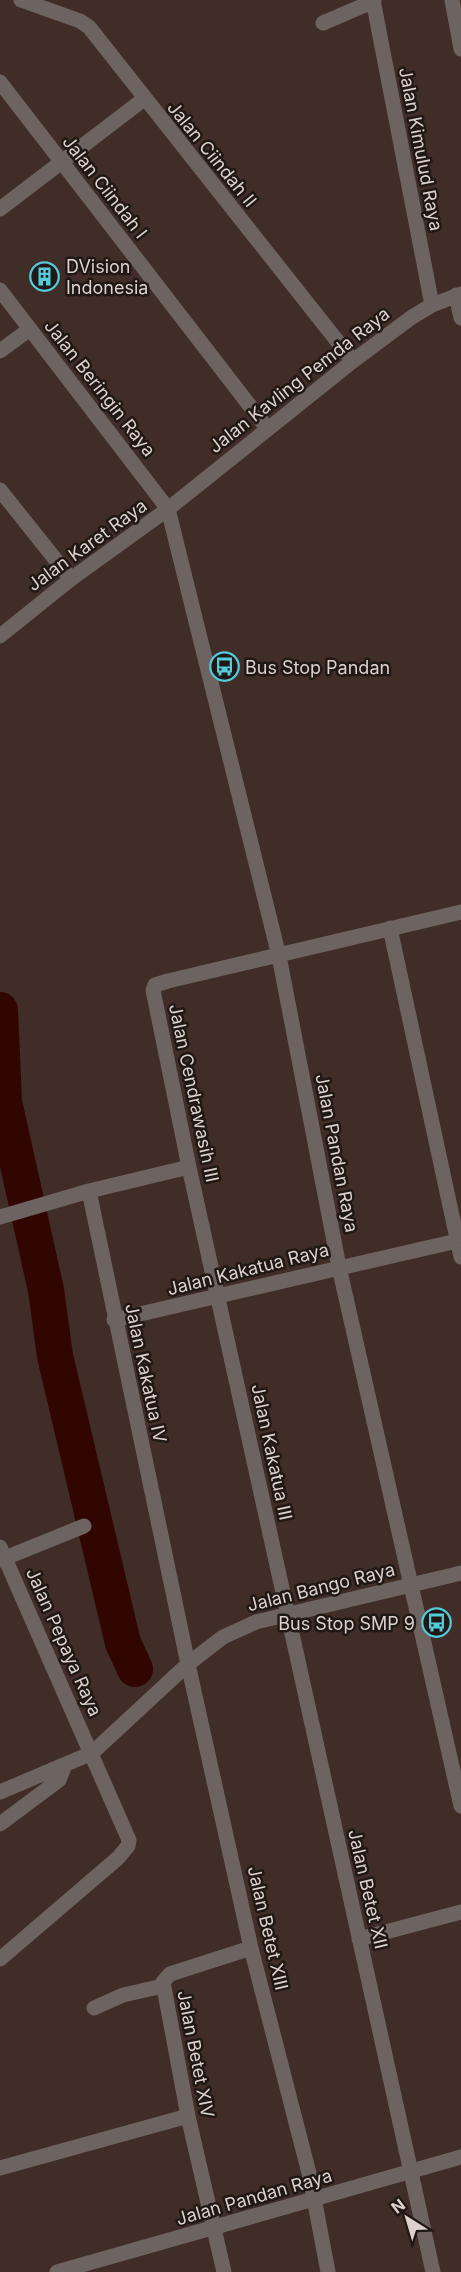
<svg xmlns="http://www.w3.org/2000/svg" width="461" height="2272" viewBox="0 0 461 2272" font-family="Inter,sans-serif">
	<style>
		.lines { fill: none; stroke-linecap: round; stroke-linejoin: round }
		.river { stroke: #310500; stroke-width: 36 }
		.minor { stroke: #6d6360; stroke-width: 15 }
		.labels { text-anchor: middle; dominant-baseline: central; stroke-width: 5; stroke-linejoin: round; paint-order: stroke }
		.street-label { font-size: 18px; fill: #ddd0cd; stroke: #201815 }
		.poi-label { font-size: 18px; fill: #ddd0cd; stroke: #201815; text-anchor: start }
	</style>
	<rect width="100%" height="100%" fill="#402d27"/>
	<g class="lines">
		<path class="river" d="M0 1010 4 1102 46 1290 55 1356 123 1643 135 1669"/>
		<path class="minor" d="M21 0 80 21 89 27 353 361
			M373 0 432 305
			M452 0 461 49
			M323 23 374 1
			M0 82 267 428
			M0 209 144 99
			M0 290 168 509 279 956 339 1267 461 1806
			M456 295 461 318
			M0 351 30 329
			M0 490 71 579
			M0 636 71 579 168 509 353 361 412 317 432 305 461 294
			M390 928 461 1257
			M189 1167 89 1191 188 1664 251 1948 310 2177 328 2272
			M0 1217 89 1191
			M114 1320 461 1240
			M0 1547 129 1840 128 1846 118 1858 0 1959
			M0 1560 84 1526
			M0 1792 92 1753 188 1664 223 1637 256 1622 461 1573
			M0 1824 59 1780 65 1765
			M359 1939 461 1912
			M94 2008 123 1995 163 1986
			M0 2168 188 2116
			M57 2272 461 2157
			M224 2272 188 2116 163 1982 170 1974 251 1948
			M433 2272 189 1167 153 990 155 985 168 981 461 912"/>
	</g>
	<defs>
		<symbol id="building-ring" viewBox="-11 -11 22 22"><circle r="9.5" fill="#201815" stroke="#53cbdb" stroke-width="1.5"/><path d="M-4-6H4V6H1V3H-1V6H-4ZM-2.5-4.3h1.7v1.8h-1.7ZM.8-4.3h1.7v1.8H.8ZM-2.5-1h1.7V.8h-1.7ZM.8-1h1.7V.8H.8Z" fill="#53cbdb"/></symbol>
		<symbol id="bus-ring" viewBox="-11 -11 22 22"><circle r="9.5" fill="#201815" stroke="#53cbdb" stroke-width="1.5"/><path d="M-5-6H5V4H4V6H2V4H-2V6H-4V4H-5ZM-3.5-4V0h7V-4ZM-3.5 1.2v1.5H-2V1.2ZM2 1.2v1.5H3.5V1.2Z" fill="#53cbdb"/></symbol>
	</defs>
	<g fill-rule="evenodd">
		<use href="#building-ring" x="28" y="260" width="33" height="33"/>
		<use href="#bus-ring" x="208" y="650" width="33" height="33"/>
		<use href="#bus-ring" x="420" y="1606" width="33" height="33"/>
	</g>
	<g class="labels">
		<g class="street-label">
			<text transform="translate(421 149) rotate(79)">Jalan Kimulud Raya</text>
			<text transform="translate(212 154) rotate(51)">Jalan Ciindah II</text>
			<text transform="translate(105 187) rotate(52)">Jalan Ciindah I</text>
			<text transform="translate(299 380) rotate(-38)">Jalan Kavling Pemda Raya</text>
			<text transform="translate(100 388) rotate(52)">Jalan Beringin Raya</text>
			<text transform="translate(87 545) rotate(-36)">Jalan Karet Raya</text>
			<text transform="translate(194 1093) rotate(78)">Jalan Cendrawasih III</text>
			<text transform="translate(337 1153) rotate(79)">Jalan Pandan Raya</text>
			<text transform="translate(248 1269) rotate(-14)">Jalan Kakatua Raya</text>
			<text transform="translate(146 1373) rotate(78)">Jalan Kakatua IV</text>
			<text transform="translate(272 1452) rotate(78)">Jalan Kakatua III</text>
			<text transform="translate(321 1587) rotate(-14)">Jalan Bango Raya</text>
			<text transform="translate(64 1642) rotate(66)">Jalan Pepaya Raya</text>
			<text transform="translate(368 1889) rotate(77)">Jalan Betet XII</text>
			<text transform="translate(268 1928) rotate(77)">Jalan Betet XIII</text>
			<text transform="translate(196 2054) rotate(79)">Jalan Betet XIV</text>
			<text transform="translate(254 2197) rotate(-16)">Jalan Pandan Raya</text>
		</g>
		<g class="poi-label">
			<text x="66" y="266">DVision<tspan x="66" dy="21">Indonesia</tspan></text>
			<text x="245" y="667">Bus Stop Pandan</text>
			<text x="415" y="1623" text-anchor="end">Bus Stop SMP 9</text>
		</g>
	</g>
	<g transform="translate(407 2218) rotate(323)" stroke="#201815" stroke-width="4.5" paint-order="stroke">
	<path d="M0-4.5L10 22L0 15L-10 22Z" fill="#ddd0cd"/>
	<text y="-9" font-size="16" font-weight="bold" text-anchor="middle" fill="#ddd0cd">N</text>
	</g>
</svg>
